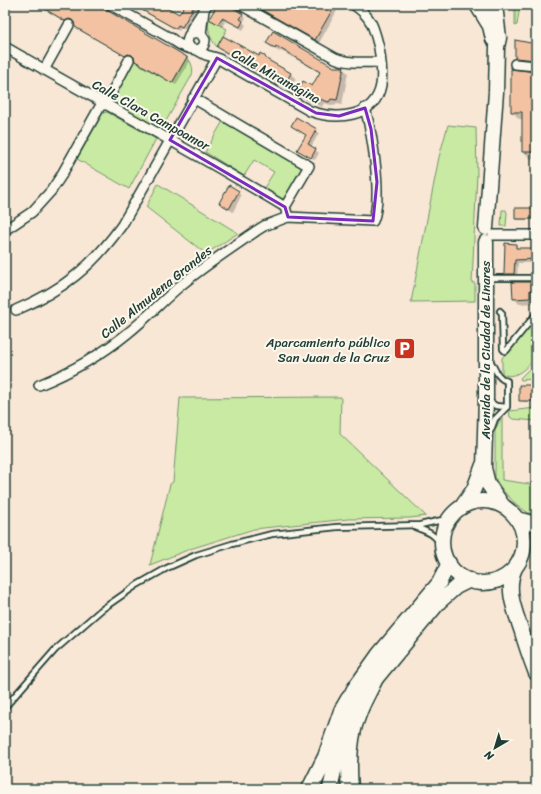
<svg xmlns="http://www.w3.org/2000/svg" width="541" height="794" viewBox="0 0 541 794" font-family="Sriracha,sans-serif">
	<style>
		.green { fill: #c8eaa3; stroke: #74946c }
		.shadow { fill: #0003 }
		.building { fill: #f3c2a3; stroke: #1f3d34 }
		.lines { fill: none; stroke-linecap: round; stroke-linejoin: round }
		.lane-casing { stroke: #1f3d34; stroke-width: 8 }
		.street-casing { stroke: #1f3d34; stroke-width: 12 }
		.primary-casing { stroke: #1f3d34; stroke-width: 17 }
		.highway-casing { stroke: #1f3d34; stroke-width: 19 }
		.lane { stroke: #fbf7ec; stroke-width: 4.5 }
		.street { stroke: #fbf7ec; stroke-width: 9 }
		.primary { stroke: #fbf7ec; stroke-width: 14 }
		.highway { stroke: #fbf7ec; stroke-width: 16 }
		.marked { fill: none; stroke: #7b2cbf; stroke-width: 3; stroke-linejoin: round }
		.labels { text-anchor: middle; dominant-baseline: central; stroke-width: 4; stroke-linejoin: round; paint-order: stroke }
		.street-label { font-size: 13px; fill: #1f3d34; stroke: #fbf7ec }
		.poi-label { font-size: 13px; fill: #1f3d34; stroke: #fbf7ec; text-anchor: end }
	</style>
	<rect width="100%" height="100%" fill="#f9e7d6"/>
	<filter id="ink" filterUnits="userSpaceOnUse"><feTurbulence type="fractalNoise" baseFrequency=".025" numOctaves="2"/><feDisplacementMap in="SourceGraphic" scale="8" xChannelSelector="R" yChannelSelector="G"/><feConvolveMatrix kernelMatrix="1 2 1 2 8 2 1 2 1" color-interpolation-filters="sRGB"/></filter>
	<g filter="url(#ink)">
		<path class="green" d="M518 5H520L517 25 515 26V7Z
			M209 19 227 29 217 47C210 39 207 29 209 19Z
			M187 57C191 62 194 68 192 75L161 130 110 101 133 60 172 83Z
			M107 112 156 139 129 189 77 159 103 113Z
			M223 121 303 168 284 200 264 188 274 172 254 160 244 176 205 152Z
			M448 125 476 128 477 174 472 283H475V301L411 302 439 157Z
			M158 184 238 233 206 254 146 207Z
			M502 210H506L507 213 506 226H501Z
			M536 316V358C526 367 517 380 502 374V358Z
			M536 362V379L521 380 520 378Z
			M341 397 340 434 426 516 410 518 348 519 254 529 190 549 150 565 170 484 173 482 180 398Z
			M536 408V421L513 419 510 417 509 411Z
			M502 416V480L536 485V516C523 513 499 490 495 477V430Z"/>
		<path class="shadow" d="M37 5H96L186 58 190 61 176 85 139 65 136 61 135 58 132 57 129 59 79 30 76 26 75 23 73 22 69 24Z
			M132 5H161L179 16 186 5H200L186 30 181 28 179 31Z
			M218 5H226L242 14 246 18 243 22 246 25 243 30 226 20 222 27 214 22 210 18Z
			M252 5H335L338 9 319 43Z
			M267 43 333 68H343L348 73 342 105 337 104 334 106 324 103 322 107 303 97 298 92 312 87 321 73 281 51 280 52 272 48Z
			M536 45V65L521 63 516 58Z
			M218 47 259 57 291 74 296 79 289 90 223 52Z
			M536 72V159H531L523 151V119H519L512 111Z
			M292 125 316 130 319 133 311 147 319 153 315 160 299 149 307 136Z
			M238 192 241 196 233 212 220 203Z
			M536 209V220H517L516 219Z
			M515 245 519 249H536V263H518L517 277H508L505 273Z
			M536 282 535 303 519 304 514 298Z
			M536 386V402H523L520 400Z"/>
		<path class="building" d="M38 5H98L187 57 172 83 135 61 134 57 132 55 128 54 125 56 75 27 74 22 72 20 69 19 65 21Z
			M133 5H163L179 14 185 5H195L182 27 178 25 176 29Z
			M217 5H228L243 14 240 19 243 21 240 27 222 18 218 24 209 19Z
			M253 5H335L315 40Z
			M273 31 334 67H344L337 100 331 99 329 102 319 99 318 103 313 102 297 93 303 81 312 86 320 72 276 46 275 48 266 43Z
			M223 36 259 56 260 53 265 56V57L268 60 291 73 284 86 217 47Z
			M515 40 536 44V60L515 58Z
			M511 69 536 72V152H522V112H511Z
			M296 117 317 129 308 144 316 149 311 158 297 150 306 135 291 126Z
			M229 185 239 191 229 209 219 203Z
			M515 208H536V219H515Z
			M505 243 516 244V248H536V259L515 260 514 274H504Z
			M512 282H536V290H530V298L513 299Z
			M519 385H536V401H519Z"/>
		<g class="lines">
			<defs>
				<path id="lane" d="M488 278H536
					M500 311 502 313 503 349 505 351H506L536 314
					M488 401 496 406 507 407
					M491 430 495 419 507 407V381C498 379 495 369 491 362
					M415 527C429 532 435 534 443 548
					M5 707 55 650 101 610 137 585 167 568 196 555 232 544 272 534 337 527 420 525 451 518"/>
				<path id="street" d="M111 5 172 39C179 46 204 58 205 40L201 34 195 32 189 35 187 42 190 48
					M241 5 335 58C349 64 366 62 381 62
					M201 34 204 10
					M190 35 192 28 207 5
					M5 47C98 101 193 151 285 207
					M197 50 206 55 217 58 310 111C335 120 375 119 381 85 383 73 381 60 379 48 374 28 372 17 354 5
					M515 64 536 66
					M44 70 69 25
					M193 98 309 166 285 207
					M105 105 129 60
					M288 217 373 221C383 197 372 133 365 108
					M5 230 32 212 51 191 61 176 102 103
					M493 235H536
					M16 310C63 290 92 267 122 225L217 58
					M39 385C71 372 101 355 128 333 146 319 162 301 180 286 204 266 230 249 256 231L264 226 288 217 285 207"/>
				<path id="primary" d="M477 5 490 26 493 39
					M486 228 496 92 497 47 499 38 495 5
					M486 242V398L484 468 488 484 503 506
					M442 542a41 41 0 1 1 82 0a41 41 0 1 1-82 0Z
					M461 508 474 489 483 465
					M517 519 536 524
					M515 568C505 589 515 611 522 632 526 646 531 660 536 673
					M368 688 439 602 456 587 470 580
					M330 789 339 749 342 726 349 699 354 689 379 654 439 583 449 563"/>
				<path id="highway" d="M310 789 326 757 342 711 349 699
					M350 789C348 765 348 737 358 714 362 702 369 691 374 680"/>
			</defs>
			<use href="#lane" class="lane-casing"/>
			<use href="#street" class="street-casing"/>
			<use href="#primary" class="primary-casing"/>
			<use href="#highway" class="highway-casing"/>
			<use href="#lane" class="lane"/>
			<use href="#street" class="street"/>
			<use href="#primary" class="primary"/>
			<use href="#highway" class="highway"/>
		</g>
	</g>
	<path class="marked" d="M217 58 316 113 339 116 365 108 371 129 377 182 373 221 288 217 285 207 170 140Z"/>
	<defs>
		<symbol id="parking-square" viewBox="-11 -11 22 22"><rect x="-9" y="-9" width="18" height="18" rx="4" fill="#c8321e" stroke="#fbf7ec"/><path d="M-3.5-5.5H1a3.5 3.5 0 0 1 0 7H-1V5.5H-3.5ZM-1-3.4V-.6H.8a1.4 1.4 0 0 0 0-2.8Z" fill="#fff"/></symbol>
	</defs>
	<g fill-rule="evenodd">
		<use href="#parking-square" x="392" y="336" width="25" height="25"/>
	</g>
	<g class="labels">
		<g class="street-label">
			<text transform="translate(276 76) rotate(29)">Calle Miramágina</text>
			<text transform="translate(151 115) rotate(29)">Calle Clara Campoamor</text>
			<text transform="translate(156 292) rotate(-39)">Calle Almudena Grandes</text>
			<text transform="translate(485 350) rotate(-90)">Avenida de la Ciudad de Linares</text>
		</g>
		<g class="poi-label">
			<text x="390" y="342">Aparcamiento público<tspan x="390" dy="15">San Juan de la Cruz</tspan></text>
		</g>
	</g>
	<rect width="541" height="794" fill="none" stroke="#fbf7ec" stroke-width="20"/>
	<rect x="10" y="10" width="521" height="774" fill="none" stroke="#1f3d34" stroke-width="1.5" filter="url(#ink)"/>
	<g transform="translate(495 748) rotate(218)" stroke="#fbf7ec" stroke-width="3" paint-order="stroke">
	<path d="M0-3L7 15L0 10L-7 15Z" fill="#1f3d34"/>
	<text y="-6" font-size="11" font-weight="bold" text-anchor="middle" fill="#1f3d34">N</text>
	</g>
</svg>
